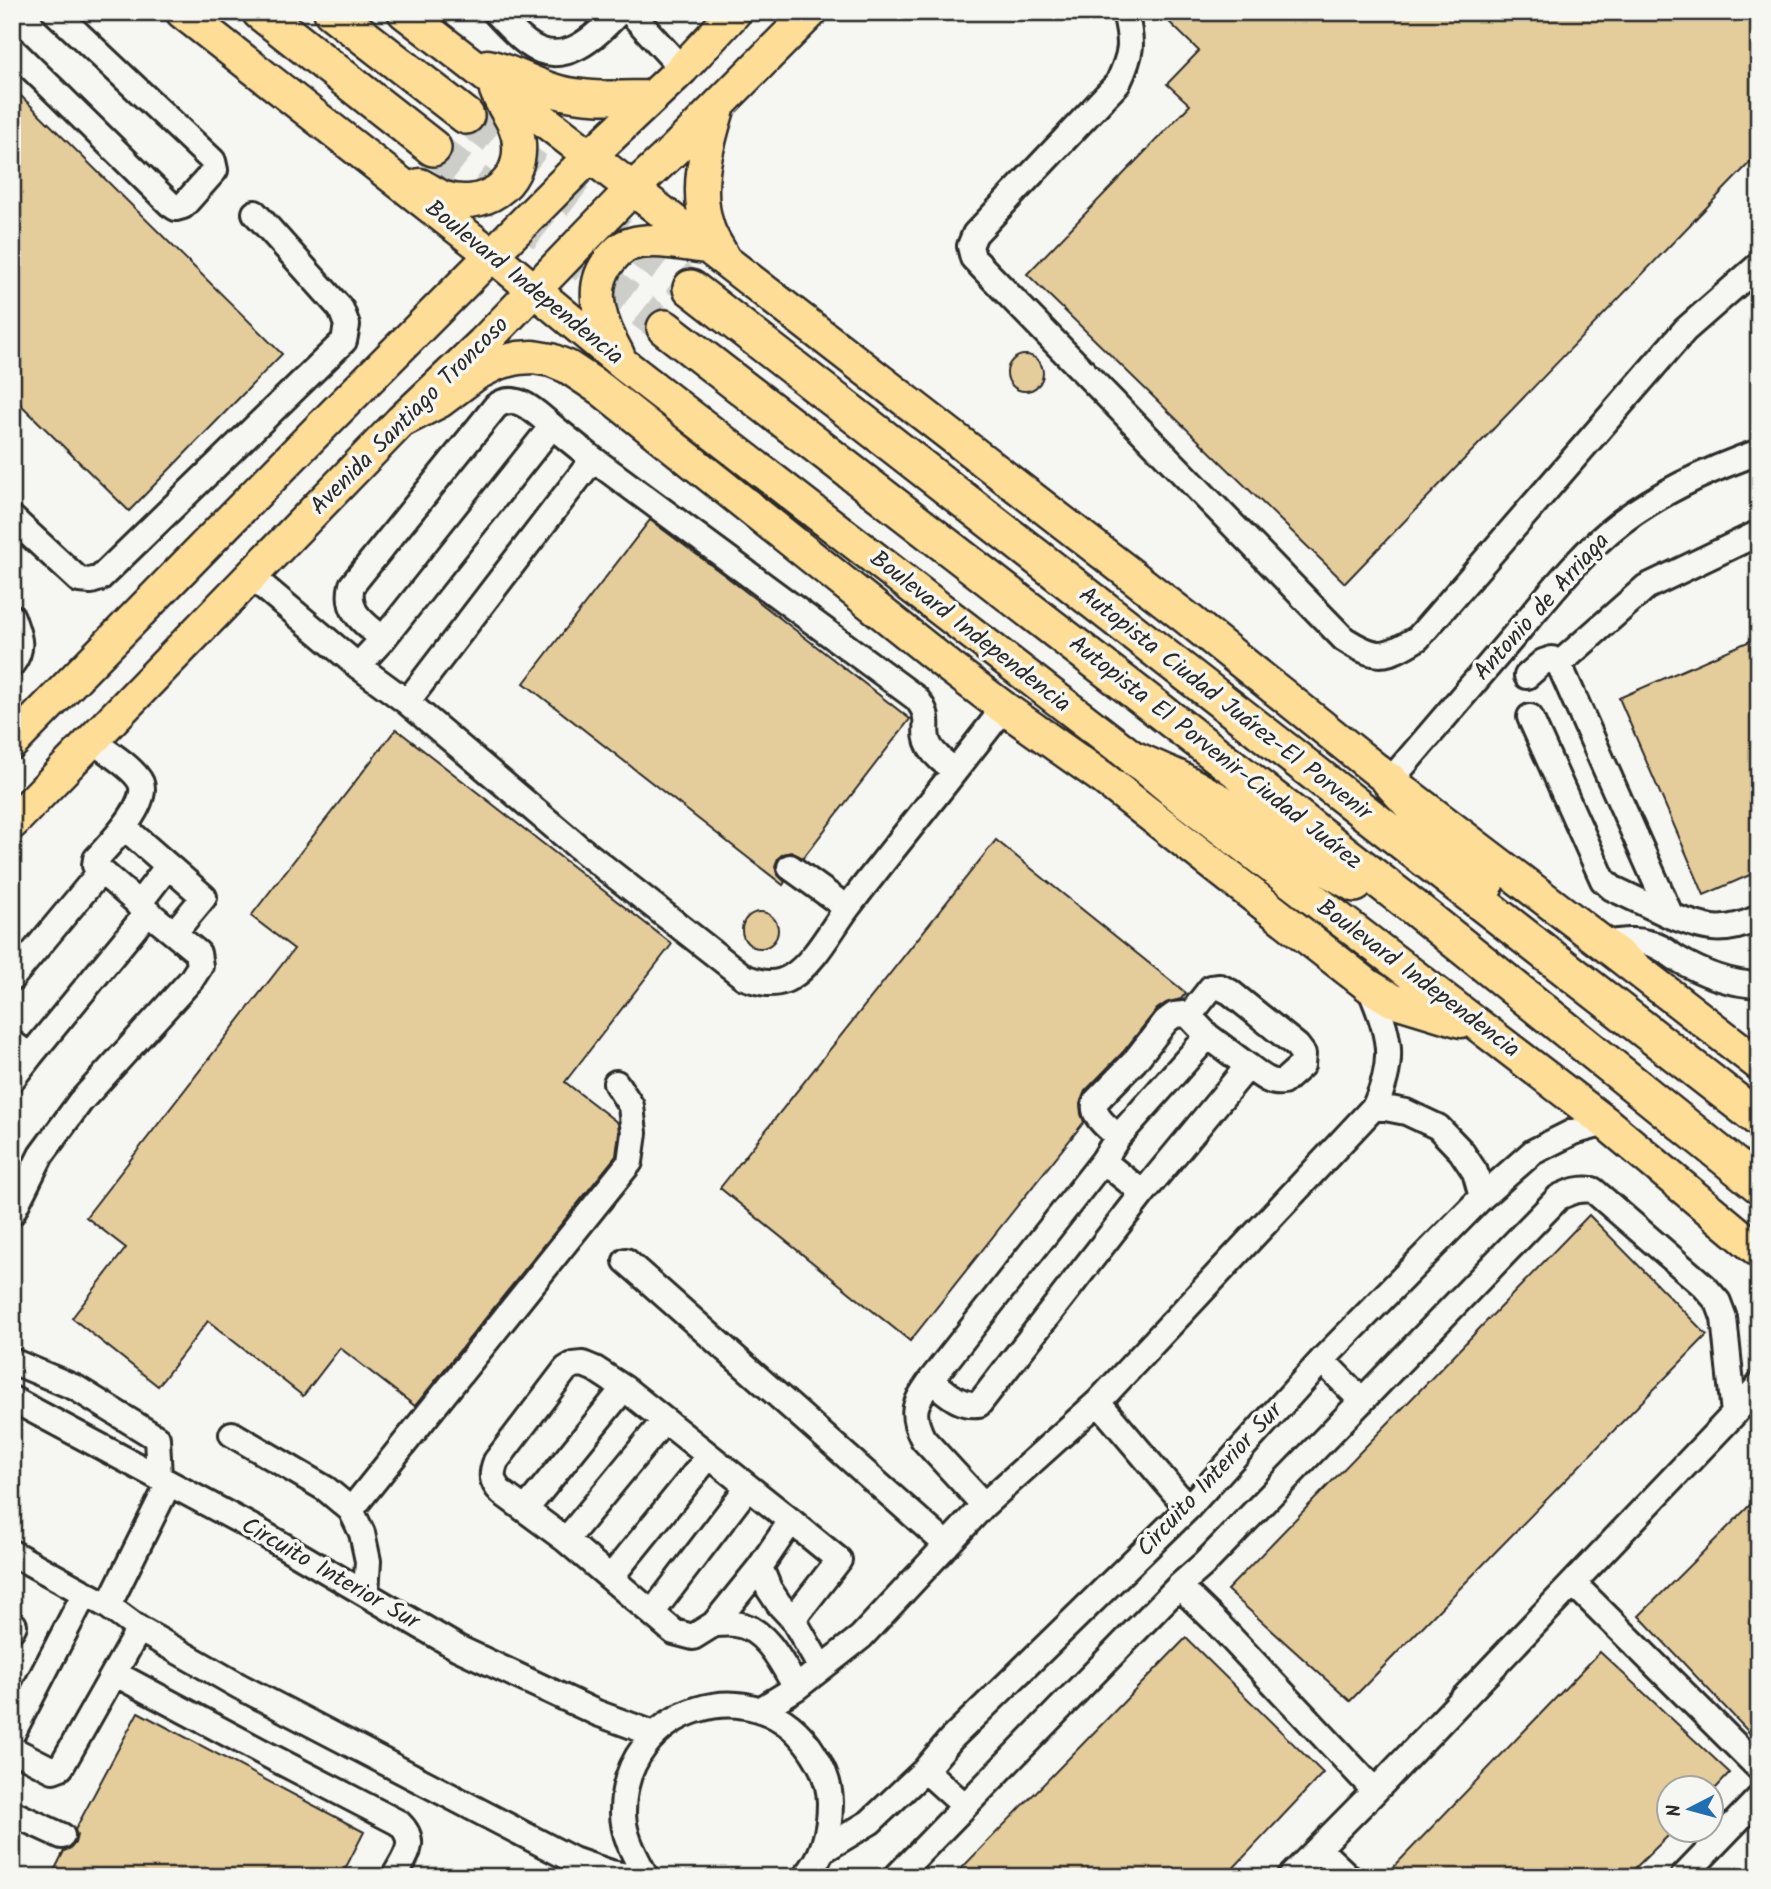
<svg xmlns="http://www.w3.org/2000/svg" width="1771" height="1889" viewBox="0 0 1771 1889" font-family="Kalam,sans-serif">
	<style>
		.building { fill: #e5cc9b; stroke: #2b2b2b; stroke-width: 2 }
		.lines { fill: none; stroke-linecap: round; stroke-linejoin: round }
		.highway-tunnel { stroke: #cdcdca; stroke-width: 35; stroke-dasharray: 35 18; stroke-linecap: butt }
		.minor-casing { stroke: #2b2b2b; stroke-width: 30 }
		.major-casing { stroke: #2b2b2b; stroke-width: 37 }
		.highway-casing { stroke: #2b2b2b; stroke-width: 40 }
		.minor { stroke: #f6f6f2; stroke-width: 24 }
		.major { stroke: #fedd96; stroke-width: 32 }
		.highway { stroke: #fedd96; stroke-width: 35 }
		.labels { text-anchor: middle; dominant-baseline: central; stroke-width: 7; stroke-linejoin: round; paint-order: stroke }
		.street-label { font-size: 24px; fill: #2b2b2b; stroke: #f6f6f2 }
	</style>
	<rect width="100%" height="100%" fill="#f6f6f2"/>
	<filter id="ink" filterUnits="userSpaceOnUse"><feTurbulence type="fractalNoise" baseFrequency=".0143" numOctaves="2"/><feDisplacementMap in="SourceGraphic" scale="14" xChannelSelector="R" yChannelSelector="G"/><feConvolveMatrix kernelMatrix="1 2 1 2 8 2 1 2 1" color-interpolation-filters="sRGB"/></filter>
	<g filter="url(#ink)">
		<path class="building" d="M1159 12H1759V153L1345 583 1027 274 1190 105 1167 84 1199 51Z
			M12 87 282 354 129 511 12 396Z
			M1007 373a18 18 0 1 1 36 0a18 18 0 1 1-36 0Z
			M650 520 727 577 910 719 803 858 791 852 783 854 778 858 775 866 777 874 785 882 783 885 524 683Z
			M1759 637V871L1704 895 1619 698Z
			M396 729 672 944 565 1082 618 1123 619 1133 616 1156 415 1406 340 1348 303 1396 208 1321 158 1386 72 1318 126 1248 86 1217 294 949 251 916Z
			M996 840 1186 993 1181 999 1166 1003 1157 1009 1123 1052 1085 1091 1080 1104 1081 1114 1084 1122 910 1341 720 1188Z
			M742 930a18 18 0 1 1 36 0a18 18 0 1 1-36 0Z
			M1589 1215 1707 1335 1350 1701 1227 1590Z
			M1759 1496V1743L1639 1616Z
			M1186 1638 1323 1773 1225 1877H953Z
			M1600 1652 1730 1773 1716 1788H1670V1834L1626 1877H1384Z
			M138 1712 364 1832 341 1877H51L64 1851 71 1848 75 1843 77 1835 75 1830Z"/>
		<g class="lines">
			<path class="highway-tunnel" d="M466 116 691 288
				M433 148 665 328"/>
			<defs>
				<path id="minor" d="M495 12C505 23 515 34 527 43 563 70 595 37 619 12
					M630 12 682 69
					M1125 12C1133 44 1132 53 1118 83L975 234 970 246 973 258 1344 639C1377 660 1385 658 1418 638L1685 330 1759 265
					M12 49 170 204 176 208 183 206 215 170 213 161 55 12
					M593 459 916 698C935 720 920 729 930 747 936 757 946 764 955 771L1004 708
					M12 518 79 580 91 581 100 578 344 341 347 325 341 309 255 213
					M251 576 358 666 407 702 577 846 744 977C760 983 775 987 791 977 814 963 832 928 848 907 883 861 920 816 955 771
					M12 617C18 635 25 647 12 664
					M383 639 552 426 593 459 407 702
					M1559 664 1646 587 1759 533
					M358 666 383 639C365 623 345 613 352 585L496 406C517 391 536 413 552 426
					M1527 676 1543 662 1552 659 1559 664 1671 916 1612 888 1603 880 1530 717
					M92 741C105 750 135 769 141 783 149 804 109 845 96 859L95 865 101 871
					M1390 781C1433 730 1476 680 1519 630 1551 592 1582 552 1621 522 1663 490 1710 469 1759 452
					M125 828 204 897 174 933
					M790 867 847 908
					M138 905 167 867
					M1671 916C1707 929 1722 935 1759 918
					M1604 944C1619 942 1634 939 1648 943 1659 945 1667 952 1676 958 1701 973 1730 984 1759 985
					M12 978 101 871 148 912 30 1056 12 1043
					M1208 1036 1248 1066
					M12 1079 30 1056
					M1375 1106 1406 1112 1438 1127 1461 1151 1475 1172 1482 1197
					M1118 1137C1108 1127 1090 1116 1096 1101L1134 1062 1166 1021 1174 1015 1184 1014 1189 1016
					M1103 1161 1143 1193
					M12 1213 41 1155 80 1102 191 980 200 966 198 953 148 912
					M626 1261 947 1545
					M1322 1360 1362 1401
					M12 1361 76 1388 157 1438 159 1478
					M583 1364 595 1369 624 1388 791 1521 760 1567 714 1624 693 1637 674 1632 566 1540 501 1492C491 1481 491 1474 496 1461L566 1369 573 1365Z
					M931 1380C945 1391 959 1407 979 1404L1143 1193 1248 1066C1259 1074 1269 1084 1283 1082L1302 1065 1303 1054 1297 1046 1230 992 1220 987 1211 988 1189 1016 1208 1036 1118 1137 1103 1161 931 1380C915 1403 909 1412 923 1439L984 1505
					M12 1399 255 1529 458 1648 597 1713 654 1734
					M1098 1402 1188 1508
					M232 1434 326 1489 351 1510 362 1533 368 1561 366 1593
					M526 1509 624 1388
					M351 1510 630 1162 634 1133 631 1106 616 1083
					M791 1521 839 1560 793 1619
					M566 1540 664 1421
					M12 1553 108 1606 139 1629 239 1686 573 1860 611 1873 632 1877
					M760 1567 769 1589 779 1604 793 1619 821 1668
					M611 1577 709 1456
					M1573 1583 1759 1768
					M108 1606 169 1483
					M652 1613 748 1487
					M714 1624C721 1624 729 1623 736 1624 766 1628 783 1665 796 1688
					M12 1629 14 1625
					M114 1673 264 1753 399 1823C419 1842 405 1857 394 1877
					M760 1710 796 1688 861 1637 984 1505 1098 1402 1375 1106C1397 1058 1389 1034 1369 986
					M12 1734 85 1593
					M12 1749 53 1770 61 1767 139 1629
					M925 1770 965 1806
					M1375 1791 1216 1622 1179 1586 1204 1564 1559 1197C1572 1191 1580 1188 1593 1190L1704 1286 1718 1302 1724 1318 1734 1414
					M12 1813 62 1836
					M1319 1849 1349 1877
					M822 1851 870 1822 925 1770 951 1739 1188 1508 1322 1360 1482 1197 1533 1152 1573 1132 1606 1123
					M646 1877C635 1856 623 1836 623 1812 623 1707 758 1663 814 1754 823 1768 830 1786 830 1803 830 1830 824 1857 805 1877
					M896 1877 1179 1586
					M1290 1877 1375 1791 1734 1414 1759 1385
					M1683 1877 1759 1798"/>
				<path id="major" d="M182 12 492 255 623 364 1136 760 1183 799 1606 1123 1759 1251
					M404 12 1188 619 1390 781 1604 944 1759 1064
					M487 66C513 71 535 86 559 92 591 100 621 97 652 97
					M718 109C707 147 694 188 708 228 711 238 718 247 723 257
					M420 185C428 189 436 195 444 198 482 210 522 186 519 144 518 123 503 109 496 90
					M618 355C602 326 586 289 610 260 616 253 622 246 631 244 655 237 683 244 706 247
					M401 421 440 401 476 374 498 363 518 358 533 357 551 360 568 367 601 389 951 668 1004 708 1103 778 1369 986 1392 1000 1461 1021
					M12 743 317 431 589 157 682 69 735 12
					M12 823 401 421 483 343 632 189 674 150 811 12"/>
				<path id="highway" d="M260 12 433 148
					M332 12 466 116
					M691 288 1759 1119
					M665 328 1416 909 1759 1185
					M1136 760 1177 778 1220 802 1288 846 1355 884
					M1390 781 1485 886"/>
			</defs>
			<use href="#minor" class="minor-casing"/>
			<use href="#major" class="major-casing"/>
			<use href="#highway" class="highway-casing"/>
			<use href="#minor" class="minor"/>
			<use href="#major" class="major"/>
			<use href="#highway" class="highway"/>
		</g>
	</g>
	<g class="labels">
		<g class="street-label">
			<text transform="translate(524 283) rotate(39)">Boulevard Independencia</text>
			<text transform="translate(410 416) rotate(-45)">Avenida Santiago Troncoso</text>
			<text transform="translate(1542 607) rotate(-48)">Antonio de Arriaga</text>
			<text transform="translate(970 632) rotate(38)">Boulevard Independencia</text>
			<text transform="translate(1225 704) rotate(38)">Autopista Ciudad Juárez-El Porvenir</text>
			<text transform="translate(1215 753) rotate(38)">Autopista El Porvenir-Ciudad Juárez</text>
			<text transform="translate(1418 979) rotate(37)">Boulevard Independencia</text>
			<text transform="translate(1210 1480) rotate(-47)">Circuito Interior Sur</text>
			<text transform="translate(330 1574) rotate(30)">Circuito Interior Sur</text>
		</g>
	</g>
	<rect width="1771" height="1889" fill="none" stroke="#f6f6f2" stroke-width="42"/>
	<rect x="21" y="21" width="1729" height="1847" fill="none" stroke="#2b2b2b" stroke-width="2.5" filter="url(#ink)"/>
	<g transform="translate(1690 1809) rotate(264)"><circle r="33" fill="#f6f6f2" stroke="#a5a5a2" stroke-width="2"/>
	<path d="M0-5L12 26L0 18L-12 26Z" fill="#1f6fb2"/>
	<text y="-10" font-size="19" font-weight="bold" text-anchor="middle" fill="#2b2b2b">N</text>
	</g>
</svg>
